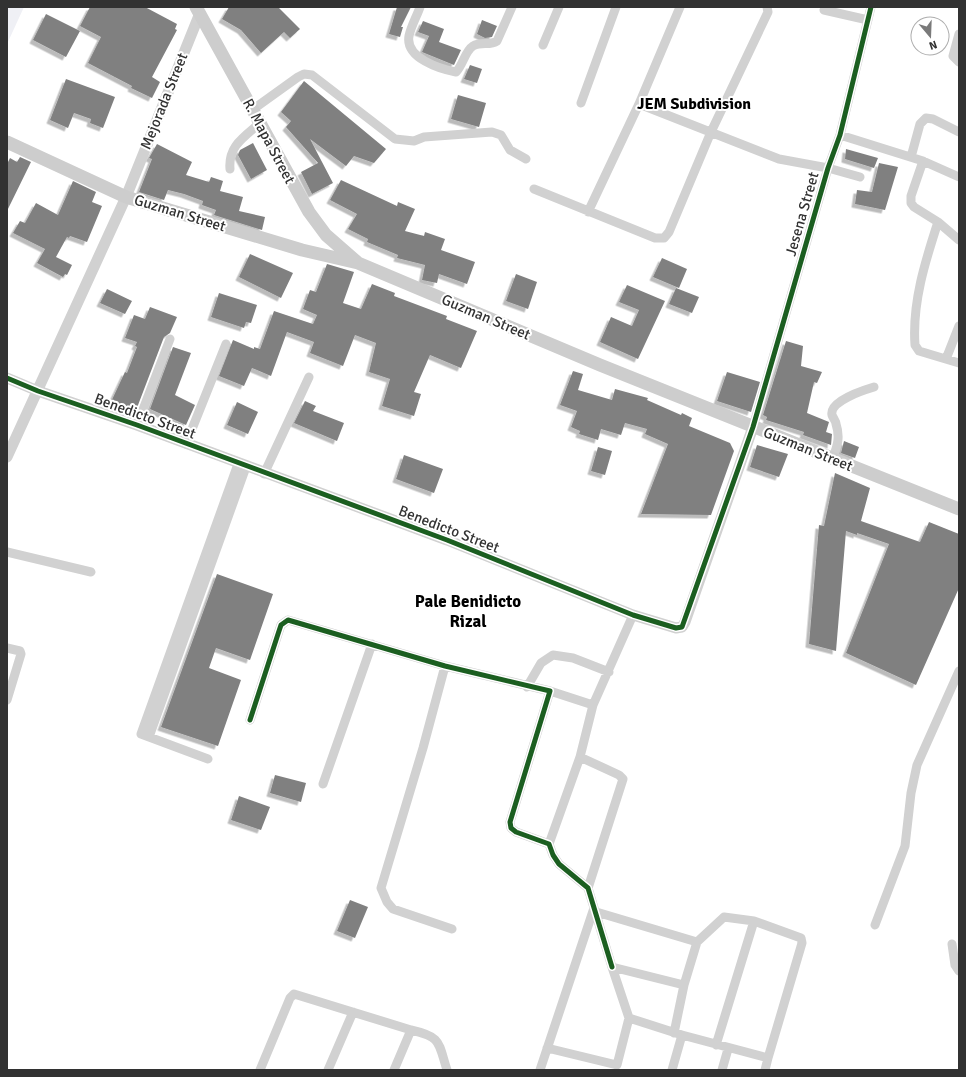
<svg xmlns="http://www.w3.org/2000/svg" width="966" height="1077" viewBox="0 0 966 1077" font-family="Signika,sans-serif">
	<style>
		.green { fill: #eff0f5 }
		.building { fill: #808080; filter: url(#shadow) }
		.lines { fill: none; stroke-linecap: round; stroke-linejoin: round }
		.minor { stroke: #d1d1d1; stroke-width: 9 }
		.tertiary { stroke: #d1d1d1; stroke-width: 11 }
		.secondary { stroke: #cdcdcd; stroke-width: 13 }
		.cycleway-casing { stroke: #fff; stroke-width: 8 }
		.cycleway { stroke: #1b5e20; stroke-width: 5 }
		.labels { text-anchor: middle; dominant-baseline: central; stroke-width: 4; stroke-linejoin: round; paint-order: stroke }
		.street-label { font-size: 15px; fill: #323232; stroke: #fff }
		.neighbourhood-label { font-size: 16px; font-weight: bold; fill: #000; stroke: #fff }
		.quarter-label { font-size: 17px; font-weight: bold; fill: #000; stroke: #fff }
	</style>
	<defs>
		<filter id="shadow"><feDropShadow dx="-3.5" dy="3.5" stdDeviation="0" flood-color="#0004"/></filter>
	</defs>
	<rect width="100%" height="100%" fill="#fff"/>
	<path class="green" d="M7 7H24L7 44Z"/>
	<path class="building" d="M90 7H145L177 24 175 29 177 30 152 77 160 82 152 98 131 88 132 86 88 63 101 37 80 26Z
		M229 7H278L300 29 290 38 284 32 261 53 241 30 222 19Z
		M397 7H411L401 27H403L400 37 389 34Z
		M46 14 80 31 66 57 33 40Z
		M482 20 497 26 492 37 485 38 477 34Z
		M423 21 444 29 439 42 461 50 454 65 422 52 429 36 418 32Z
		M470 65 482 69 477 83 464 79Z
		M66 79 115 97 103 128 90 123 91 119 74 113 68 128 50 120Z
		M304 81 386 149 374 163 354 156 346 166 310 139 333 183 312 194 301 172 318 163 286 127 291 121 281 112Z
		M458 95 486 103 479 127 451 119Z
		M253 143 267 170 251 179 238 155 240 150Z
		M157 144 192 162 186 175 209 182 211 177 223 181 220 191 243 197 239 211 265 217 262 230 214 215 216 210 202 205 203 201 184 194 168 190 164 200 139 192 152 159 149 158Z
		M846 149 878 158 874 168 845 159Z
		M20 157 31 162 7 211V164L10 158 17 162Z
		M879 163 898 167 885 210 855 204 857 190 872 192Z
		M341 180 397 206 398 202 415 209 405 231 424 236 425 232 445 239 441 250 475 262 467 284 439 274 437 283 422 280 425 265 397 258 398 255 367 242 368 239 348 229 357 214 330 200Z
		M73 181 96 192 92 202 102 206 87 242 70 236 69 238 67 237 56 257 72 265 67 275 65 274 63 277 37 263 45 249 13 233 20 221 25 223 36 203 58 215Z
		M250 254 293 273 281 298 239 277Z
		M662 258 687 269 679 288 653 277Z
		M327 264 354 272 343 303 361 309 372 284 395 293 394 296 447 316 446 319 477 331 461 368 430 355 414 392 421 394 414 416 382 406 390 379 369 372 376 343 355 335 343 366 310 353 314 342 287 332 271 376 252 368 244 386 219 376 233 340 254 349V347L260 349 274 311 313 324 317 315 303 309 310 290 316 292Z
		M516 274 537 282 528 309 506 301Z
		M627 285 665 301 638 359 600 342 611 317 632 326 639 310 619 302Z
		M676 288 699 297 692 313 669 304Z
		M107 289 132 301 125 314 100 303Z
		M219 293 257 305 251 323 246 322 244 328 211 317Z
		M150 307 177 317 170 333 164 337 135 413 110 404 125 372 127 373 137 347 135 346 137 342 125 338 134 315 145 319Z
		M786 341 803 346 801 366 822 372 817 383 814 382 807 413 829 422 826 432 832 434 831 445 803 435 804 432 766 420 767 417 763 415Z
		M173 347 191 353 175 395 195 405 186 425 150 409Z
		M573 371 583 374 578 390 612 400 615 389 648 398 647 400 681 415 682 413 692 418 689 426 730 443 734 451 711 515 641 514 668 444 645 434 647 429 625 423 621 435 601 429 598 440 579 434 580 431 571 427 577 411 560 405Z
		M727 372 760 382 751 412 717 401Z
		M305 401 316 406 313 411 344 423 337 441 294 423Z
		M237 402 258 412 248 434 227 425Z
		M844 441 859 447 855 458 841 453Z
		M757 445 788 454 779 477 750 467Z
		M598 447 612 451 605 475 591 471Z
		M404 455 443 469 434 493 396 479Z
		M835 473 870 488 861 521 920 542 929 522 959 534V588L916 685 846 653 889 544 857 533V535L846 531 836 651 809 644 819 525 824 526Z
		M217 574 273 594 250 660 216 648 209 668 241 680 218 746 161 727Z
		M275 775 306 783 301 802 270 793Z
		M239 796 270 807 261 830 231 820Z
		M350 900 368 907 355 938 337 931Z"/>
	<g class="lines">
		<path class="minor" d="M420 7C417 16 411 26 409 36 405 58 440 69 456 72 463 65 465 51 473 46 481 41 490 46 497 41L512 7
			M824 10 868 20
			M959 34 953 56 959 62
			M543 45 559 7
			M581 103 616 7
			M639 104 779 159 828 168 860 177
			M252 110 298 77 304 74 312 75 395 139 414 141 424 137 492 132 501 135 510 150 526 159
			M840 135 923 161 959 177
			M911 157 920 124 926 118 933 119 959 132
			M923 161 911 196V203L914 207 938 222 959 240
			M230 169C228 146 244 137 260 123
			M534 189 655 238H664L669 232 711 132 768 12 767 7
			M588 212 639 104 680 7
			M938 222C925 262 912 303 915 345L919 351 959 363
			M946 359 959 326
			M137 425 170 339
			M753 427 828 168 840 135 871 7
			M186 444 226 344
			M833 457C838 445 840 436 836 424 836 421 833 418 832 415 829 401 864 390 874 387
			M264 474 309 377
			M7 552 91 572
			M7 648 20 651 21 654 7 700
			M445 666 423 748 381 888 387 902 393 909 452 929
			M527 687 541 663 553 655 573 658 609 672
			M550 691 593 705
			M250 720 278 634 281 625 288 620 445 666 550 691 510 822 511 828 516 832 549 844 553 855 559 864 588 888 612 967
			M149 737 246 467
			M580 757 619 775 623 779 588 888
			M208 759 141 734 238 464
			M323 784 372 644
			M549 844 580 757 593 705 633 615
			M875 925 905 846 911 793 917 765 959 671
			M952 944 955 965 959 971
			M629 1018 612 967 684 985
			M674 1033 684 985 697 942
			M716 1045 754 921
			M547 1048 617 1065 629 1018 682 1035
			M260 1070 290 998 294 994 411 1030
			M328 1070 353 1012
			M394 1070 411 1030C442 1037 438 1042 447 1070
			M540 1070 593 911 697 942 724 917 754 921 801 938 802 943 768 1058 682 1035 672 1070
			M722 1070 728 1049
			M765 1070 768 1058"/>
		<path class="tertiary" d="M7 378 38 391 137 425 447 540 633 615 676 628 682 627 685 622 753 427
			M7 457 126 197 200 13"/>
		<path class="secondary" d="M196 7 309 212 326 235 357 262
			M7 142 126 197 302 250 358 263 600 365 959 509"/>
		<defs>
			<path id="cycleway" d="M7 378 38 391 137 425 447 540 633 615 676 628 682 627 753 427 828 168 840 135 871 7
				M250 720 278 634 281 625 288 620 445 666 550 691 510 822 511 828 516 832 549 844 553 855 559 864 588 888 612 967"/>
		</defs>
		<use href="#cycleway" class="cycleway-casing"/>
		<use href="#cycleway" class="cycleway"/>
	</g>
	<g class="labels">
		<g class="street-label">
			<text transform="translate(164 101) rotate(-68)">Mejorada Street</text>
			<text transform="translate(269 141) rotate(62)">R. Mapa Street</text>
			<text transform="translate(180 213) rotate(17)">Guzman Street</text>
			<text transform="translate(802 214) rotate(-74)">Jesena Street</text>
			<text transform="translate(486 317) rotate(23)">Guzman Street</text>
			<text transform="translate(145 416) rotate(20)">Benedicto Street</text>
			<text transform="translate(808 449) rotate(22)">Guzman Street</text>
			<text transform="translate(449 529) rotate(21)">Benedicto Street</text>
		</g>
		<g class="neighbourhood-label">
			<text x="694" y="104">JEM Subdivision</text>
		</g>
		<g class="quarter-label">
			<text x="468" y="601">Pale Benidicto<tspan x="468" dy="20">Rizal</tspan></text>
		</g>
	</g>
	<rect width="966" height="1077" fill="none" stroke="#323232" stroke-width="16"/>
	<g transform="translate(930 36) rotate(161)"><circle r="19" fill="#ffffff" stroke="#adadad"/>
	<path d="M0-3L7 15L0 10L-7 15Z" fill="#7a7a7a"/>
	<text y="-6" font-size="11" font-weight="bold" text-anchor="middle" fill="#323232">N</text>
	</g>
</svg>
